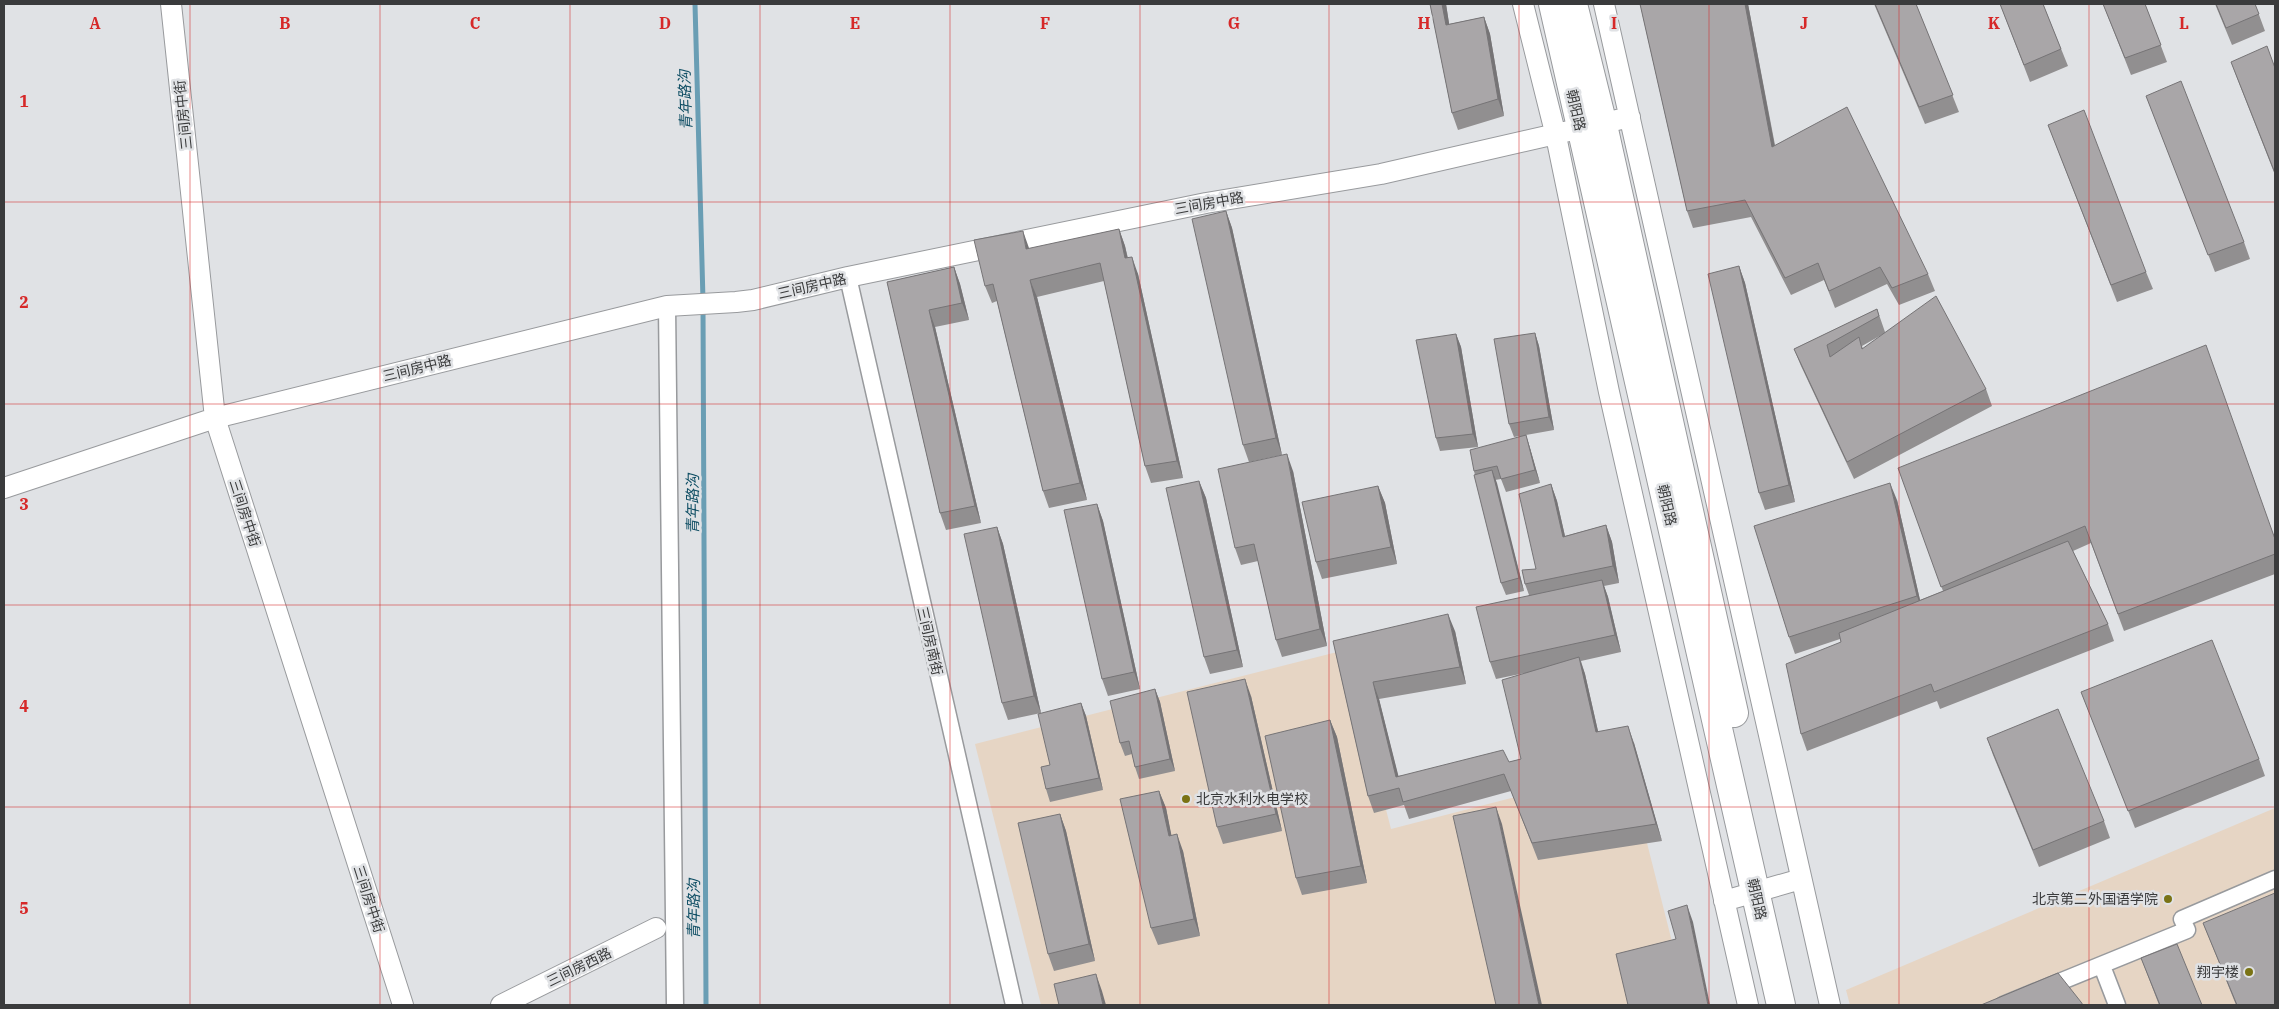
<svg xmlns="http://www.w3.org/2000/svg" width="2279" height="1009" viewBox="0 0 2279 1009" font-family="'IBM Plex Serif','Noto Sans SC',serif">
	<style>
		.education { fill: #e6d5c4 }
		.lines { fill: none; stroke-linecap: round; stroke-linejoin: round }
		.stream { stroke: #6a9eb4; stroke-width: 5 }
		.minor-casing { stroke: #989a9d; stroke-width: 19 }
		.tertiary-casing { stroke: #989a9d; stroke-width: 22 }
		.trunk-casing { stroke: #989a9d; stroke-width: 30 }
		.minor { stroke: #fff; stroke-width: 16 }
		.tertiary { stroke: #fff; stroke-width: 20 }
		.trunk { stroke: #fff; stroke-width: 28 }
		.wall { fill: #918f90; fill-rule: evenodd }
		.shaded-wall { fill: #767476 }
		.building { fill: #a9a6a8; stroke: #767476 }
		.grid { fill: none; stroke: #d62828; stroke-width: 1; stroke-opacity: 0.55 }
		.poi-dot { fill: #7a7315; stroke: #e0e2e5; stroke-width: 2 }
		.labels { text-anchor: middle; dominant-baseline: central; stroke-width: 5; stroke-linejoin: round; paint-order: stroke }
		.street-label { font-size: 14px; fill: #3a3b3c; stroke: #e0e2e5 }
		.poi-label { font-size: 14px; fill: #3a3b3c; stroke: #e0e2e5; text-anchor: end }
		.water-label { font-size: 15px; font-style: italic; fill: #0f4e64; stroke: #e0e2e5 }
		.grid-label { font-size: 16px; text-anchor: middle; font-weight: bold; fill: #d62828; stroke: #e0e2e5; stroke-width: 5; stroke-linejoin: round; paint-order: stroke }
	</style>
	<rect width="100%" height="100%" fill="#e0e2e5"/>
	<path class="education" d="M1345 650 1391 829 1628 768 1688 1005H1041L975 744Z
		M2275 808V1005H1850L1846 990Z"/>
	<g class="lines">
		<path class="stream" d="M695 4 703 300
			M703 308 706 1005"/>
		<defs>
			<path id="minor" d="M848 277 1014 1005
				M667 306 675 1005
				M2102 966 2117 1005
				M2003 1005 2187 930 2182 919 2275 879"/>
			<path id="tertiary" d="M171 4 215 418 403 1005
				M1523 4 1556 136 1609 392 1748 1005
				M1604 4 1830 1005
				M4 488 215 418 667 306 736 302 753 300 848 277 1206 203 1381 174 1630 117
				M1724 901 1801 879
				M501 1005 656 928"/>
			<path id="trunk" d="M1553 4 1781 1005
				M1573 4 1603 125 1734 713"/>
		</defs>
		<use href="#minor" class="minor-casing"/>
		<use href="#tertiary" class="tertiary-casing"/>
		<use href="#trunk" class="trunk-casing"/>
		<use href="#minor" class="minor"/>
		<use href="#tertiary" class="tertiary"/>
		<use href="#trunk" class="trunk"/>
	</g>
	<path class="wall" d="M1430 4H1446L1449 24 1484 17 1490 34 1504 116 1458 130 1452 113Z
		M1640 4H1748L1775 145 1928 274 1935 291 1899 305 1887 284 1835 308 1824 280 1791 295 1751 217 1693 228 1687 211Z
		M1874 4H1916L1959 112 1925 124Z
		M2000 4H2043L2068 66 2030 82Z
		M2103 4H2145L2167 62 2131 75Z
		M2215 4H2255L2265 31 2232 45Z
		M2231 62 2275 68V175L2237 78Z
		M2146 96 2244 242 2250 259 2215 272Z
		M2048 125 2146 272 2153 289 2117 302Z
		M1226 211 1232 228 1282 455 1249 462 1243 445Z
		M1119 229 1125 246 1128 258 1138 274 1183 478 1151 483 1145 466 1104 281 1037 297 1087 500 1049 508 1043 491 997 301 992 303 985 286 1029 249Z
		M1739 266 1745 283 1795 502 1765 510 1759 493Z
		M954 267 960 284 969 320 935 327 981 523 946 530 940 513 887 282Z
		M1877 309 1885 332 1986 389 1992 406 1854 479 1801 366 1794 349ZM1885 333 1863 349 1862 346Z
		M1535 333 1539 346 1554 430 1526 435 1530 448 1540 483 1506 492 1501 479 1495 480 1524 591 1506 595 1501 583 1474 471 1520 436 1514 437 1509 424Z
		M1456 334 1461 347 1478 447 1440 451 1436 438Z
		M1898 468 2275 539V574L2124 631 2091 543 2073 551 2108 624 2114 641 1940 709 1937 701 1807 751 1801 734 1841 642 1840 639 1795 654 1789 637 1897 500 1920 600 1943 591Z
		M1293 471 1327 646 1282 657 1276 640 1258 561 1241 565 1235 548Z
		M1199 481 1206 498 1243 667 1210 674 1204 657Z
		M1551 484 1557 501 1565 536 1606 525 1612 542 1619 583 1604 586 1608 597 1621 652 1581 661 1585 674 1598 731 1634 743 1662 841 1538 860 1511 791 1409 819 1404 805 1374 813 1368 796 1333 641 1455 631 1466 684 1379 699 1398 776 1509 762 1521 759 1525 673 1496 679 1490 662 1529 595 1525 584 1536 569Z
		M1378 486 1385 503 1397 564 1322 579 1316 562Z
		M1097 504 1103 521 1140 689 1108 696 1102 679Z
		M997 527 1003 544 1041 713 1008 720 1002 703Z
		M1155 689 1160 702 1175 771 1139 779 1135 767 1132 754 1125 756 1120 743Z
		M2081 692 2259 759 2265 776 2135 828Z
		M1251 696 1282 831 1223 844 1217 827Z
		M1081 703 1086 716 1103 790 1050 802 1046 789Z
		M1330 720 1337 737 1367 883 1302 895 1296 878Z
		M1987 738 2104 821 2110 838 2039 867 1993 755Z
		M1159 791 1166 808 1171 835 1183 851 1200 936 1158 945 1151 928Z
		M1060 814 1066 831 1095 961 1054 971 1048 954Z
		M2203 923 2275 1005H2236Z
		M2141 958 2202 1005H2159Z"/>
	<path class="shaded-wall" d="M1442 4H1446L1452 42 1446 25Z
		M1745 4H1748L1778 164 1772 147Z
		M1484 17 1490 34 1504 116 1498 99Z
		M1226 211 1232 228 1282 455 1276 438Z
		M1119 229 1125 246 1131 275 1125 258Z
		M1023 231 1029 248 1032 266 1026 249Z
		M1132 257 1138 274 1183 478 1177 461Z
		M1739 266 1745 283 1795 502 1789 485Z
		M954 267 960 284 969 320 962 303Z
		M1030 280 1037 297 1087 500 1080 483Z
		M929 310 935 327 981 523 975 506Z
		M1535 333 1539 346 1554 430 1549 417Z
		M1456 334 1461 347 1478 447 1473 434Z
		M1526 435 1530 448 1540 483 1535 470Z
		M1287 454 1293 471 1327 646 1320 629Z
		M1492 470 1497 483 1524 591 1519 578Z
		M1199 481 1206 498 1243 667 1237 650Z
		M1890 483 1897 500 1923 613 1917 596Z
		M1551 484 1557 501 1569 554 1563 537Z
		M1378 486 1385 503 1397 564 1391 547Z
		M1097 504 1103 521 1140 689 1134 672Z
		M1606 525 1612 542 1619 583 1613 566Z
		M997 527 1003 544 1041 713 1034 696Z
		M1602 580 1608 597 1621 652 1615 635Z
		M1448 614 1455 631 1466 684 1460 667Z
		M1579 657 1585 674 1602 749 1596 732Z
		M1245 679 1251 696 1282 831 1276 814Z
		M1373 682 1379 699 1403 794 1396 777Z
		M1155 689 1160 702 1175 771 1170 759Z
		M1081 703 1086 716 1103 790 1099 778Z
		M1330 720 1337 737 1367 883 1361 866Z
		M1628 726 1634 743 1662 841 1656 824Z
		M1159 791 1166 808 1175 853 1169 836Z
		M1496 807 1502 824 1542 1005H1539Z
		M1060 814 1066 831 1095 961 1089 944Z
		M1177 834 1183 851 1200 936 1194 919Z
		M1687 905 1693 922 1710 1005H1708Z
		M1096 974 1102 991 1106 1005H1103Z"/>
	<path class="building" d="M1430 4H1442L1446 25 1484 17 1498 99 1452 113Z
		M1640 4H1745L1772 147 1847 107 1928 274 1892 288 1880 267 1829 291 1818 263 1785 278 1745 200 1687 211Z
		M1875 4H1916L1953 95 1919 107Z
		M2000 4H2043L2061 49 2024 65Z
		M2103 4H2145L2161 45 2125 58Z
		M2216 4H2255L2259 14 2226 28Z
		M2267 46 2275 68V173L2231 62Z
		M2181 81 2244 242 2208 255 2146 96Z
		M2084 110 2146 272 2111 285 2048 125Z
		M1226 211 1276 438 1243 445 1192 219Z
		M1119 229 1125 258 1132 257 1177 461 1145 466 1100 263 1030 280 1080 483 1043 491 993 284 985 286 974 240 1023 231 1026 249Z
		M1739 266 1789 485 1759 493 1708 274Z
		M954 267 962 303 929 310 975 506 940 513 887 282Z
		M1936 296 1986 389 1847 462 1794 349 1877 309 1879 316 1827 345 1830 357 1859 337 1862 349Z
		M1535 333 1549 417 1509 424 1494 339Z
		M1456 334 1473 434 1436 438 1416 340Z
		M2206 345 2275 539V554L2118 614 2085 526 1941 587 1898 468Z
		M1526 435 1535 470 1501 479 1497 466 1474 471 1470 450Z
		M1287 454 1320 629 1276 640 1254 544 1235 548 1218 469Z
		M1492 470 1519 578 1501 583 1474 475Z
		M1199 481 1237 650 1204 657 1166 488Z
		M1890 483 1917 596 1789 637 1754 526Z
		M1551 484 1563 537 1606 525 1613 566 1525 584 1522 570 1536 569 1519 494Z
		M1378 486 1391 547 1316 562 1302 502Z
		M1097 504 1134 672 1102 679 1064 510Z
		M997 527 1034 696 1002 703 964 534Z
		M2068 541 2108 624 1934 692 1931 684 1801 734 1786 664 1841 642 1839 633Z
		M1602 580 1615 635 1490 662 1476 607Z
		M1448 614 1460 667 1373 682 1396 777 1503 750 1509 762 1521 759 1502 680 1579 657 1596 732 1628 726 1656 824 1532 843 1504 774 1403 802 1399 788 1368 796 1333 641Z
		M2212 640 2259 759 2128 811 2081 692Z
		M1245 679 1276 814 1217 827 1187 692Z
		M1155 689 1170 759 1135 767 1129 741 1120 743 1110 701Z
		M1081 703 1099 778 1046 789 1041 767 1050 765 1038 714Z
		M2058 709 2104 821 2033 850 1987 738Z
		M1330 720 1361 866 1296 878 1265 736Z
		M1159 791 1169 836 1177 834 1194 919 1151 928 1120 799Z
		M1496 807 1539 1005H1496L1453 816Z
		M1060 814 1089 944 1048 954 1018 823Z
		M2275 893V1005H2237L2203 923Z
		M1687 905 1708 1005H1628L1616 954 1676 939 1668 911Z
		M2177 944 2202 1005H2160L2141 958Z
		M2058 973 2081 1002 2083 1005H1981Z
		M1096 974 1103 1005H1059L1054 984Z"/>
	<path class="grid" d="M190 4V1005M380 4V1005M570 4V1005M760 4V1005M950 4V1005M1140 4V1005M1329 4V1005M1519 4V1005M1709 4V1005M1899 4V1005M2089 4V1005M4 202H2275M4 404H2275M4 605H2275M4 807H2275"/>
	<g class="poi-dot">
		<circle cx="1186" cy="799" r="5"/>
		<circle cx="2168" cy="899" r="5"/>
		<circle cx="2249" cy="972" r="5"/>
	</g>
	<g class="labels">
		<g class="street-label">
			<text transform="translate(1576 110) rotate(77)">朝阳路</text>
			<text transform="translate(183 115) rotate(-96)">三间房中街</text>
			<text transform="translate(1209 203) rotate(-10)">三间房中路</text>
			<text transform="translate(812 286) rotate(-13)">三间房中路</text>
			<text transform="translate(417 368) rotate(-14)">三间房中路</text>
			<text transform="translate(1667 505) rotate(77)">朝阳路</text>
			<text transform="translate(245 513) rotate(72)">三间房中街</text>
			<text transform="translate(930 641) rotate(77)">三间房南街</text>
			<text transform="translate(369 899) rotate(72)">三间房中街</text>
			<text transform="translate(1757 899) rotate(77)">朝阳路</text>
			<text transform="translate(579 967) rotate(-26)">三间房西路</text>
		</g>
		<g class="poi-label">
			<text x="1196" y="799" text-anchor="start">北京水利水电学校</text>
			<text x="2158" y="899">北京第二外国语学院</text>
			<text x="2239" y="972">翔宇楼</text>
		</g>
		<g class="water-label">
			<text transform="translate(685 100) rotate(-92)">青年路沟</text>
			<text transform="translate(692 504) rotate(-90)">青年路沟</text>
			<text transform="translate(693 909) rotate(-90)">青年路沟</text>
		</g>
	</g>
	<g class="grid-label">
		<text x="95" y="29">A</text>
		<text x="285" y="29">B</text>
		<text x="475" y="29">C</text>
		<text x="665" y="29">D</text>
		<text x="855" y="29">E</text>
		<text x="1045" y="29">F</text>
		<text x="1234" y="29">G</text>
		<text x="1424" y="29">H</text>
		<text x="1614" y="29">I</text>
		<text x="1804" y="29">J</text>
		<text x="1994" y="29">K</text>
		<text x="2184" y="29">L</text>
		<text x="24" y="107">1</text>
		<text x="24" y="308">2</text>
		<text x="24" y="510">3</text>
		<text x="24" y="712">4</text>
		<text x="24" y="914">5</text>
	</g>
	<rect width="2279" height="1009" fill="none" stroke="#3a3b3c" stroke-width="10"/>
</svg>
